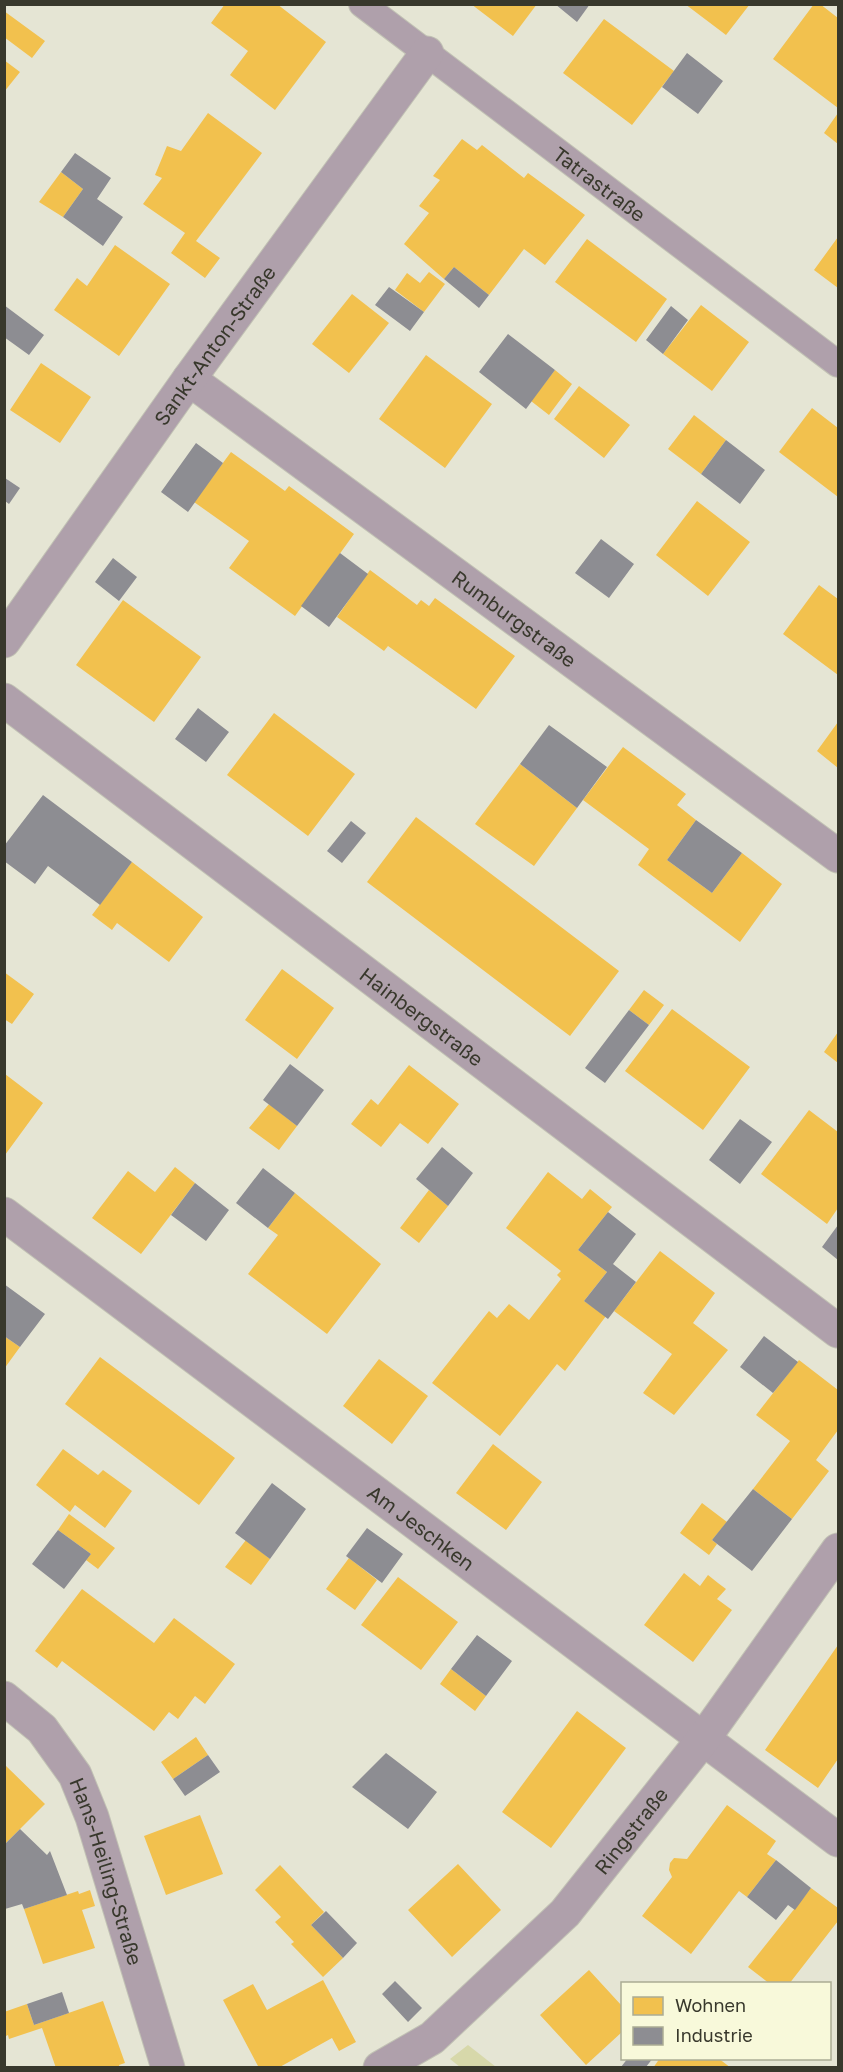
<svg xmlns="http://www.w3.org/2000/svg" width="843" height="2072" viewBox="0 0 843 2072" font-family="'Golos Text',sans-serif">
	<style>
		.green { fill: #d7d8aa }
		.homes { fill: #f2c14e }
		.industry { fill: #8d8d92 }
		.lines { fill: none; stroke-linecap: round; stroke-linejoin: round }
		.lane-casing { stroke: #c1c1b4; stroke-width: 28 }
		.street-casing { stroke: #c1c1b4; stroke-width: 35 }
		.lane { stroke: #afa0ab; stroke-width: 26 }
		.street { stroke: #afa0ab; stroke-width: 33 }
		.labels { text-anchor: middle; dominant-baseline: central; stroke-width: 6; stroke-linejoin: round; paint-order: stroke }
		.street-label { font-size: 20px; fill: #38382c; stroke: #f8f9da }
	</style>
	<rect width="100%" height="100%" fill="#e5e5d4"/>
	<path class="green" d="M468 2045 496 2067H460L450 2059Z"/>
	<path class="homes" d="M225 4H277L326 42 275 110 230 75 248 51 211 23Z
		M471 4H537L513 36Z
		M685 4H750L726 35Z
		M814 4H820L838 18V108L773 59Z
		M4 11 45 41 32 58 4 37Z
		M604 19 674 71 632 125 563 73Z
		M4 60 20 72 4 92Z
		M208 113 262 153 196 241 220 258 205 278 171 253 185 233 143 204 162 178 155 175 167 146 181 151Z
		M838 113V144L824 133Z
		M462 139 477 150 482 145 524 178 528 173 585 215 545 265 524 249 489 295 454 267 444 279 404 244 429 213 419 206 440 180 433 176Z
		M61 172 83 189 63 217 39 202Z
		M838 237V288L814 270Z
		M587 239 667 299 636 342 555 282Z
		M115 245 170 284 119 356 54 310 77 278 87 286Z
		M429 272 445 284 424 312 395 290 407 273 420 283Z
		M352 294 389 323 349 373 312 344Z
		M701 305 749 342 712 391 663 354Z
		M426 355 492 404 445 468 379 419Z
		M41 363 91 397 60 443 10 410Z
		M555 370 572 384 549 415 531 401Z
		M579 386 630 425 604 458 554 419Z
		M812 408 838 428V497L779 452Z
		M694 415 726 440 701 474 668 449Z
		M231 452 285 491 289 486 354 534 295 616 229 568 249 541 194 502Z
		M697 501 750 542 708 596 656 555Z
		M370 570 417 605 421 600 429 606 435 598 515 656 476 709 388 646 384 651 337 617Z
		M819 585 838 599V675L783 634Z
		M123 600 201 657 154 722 76 665Z
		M274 713 355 774 308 836 227 775Z
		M838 722V768L817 751Z
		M623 747 686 794 677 805 696 820 667 860 712 893 742 853 782 884 740 942 638 865 649 849 583 800Z
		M520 764 577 808 534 866 475 824Z
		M416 817 619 971 570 1036 367 882Z
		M132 862 203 917 169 962 117 923 112 930 92 915Z
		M282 969 334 1008 297 1059 245 1020Z
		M4 972 34 994 12 1024 4 1019Z
		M644 990 664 1005 649 1025 629 1010Z
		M672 1009 750 1067 703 1130 625 1071Z
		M838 1032V1063L824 1052Z
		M409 1065 459 1104 428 1144 400 1123 381 1147 351 1124 371 1099 378 1105Z
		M5 1074 43 1103 5 1155Z
		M269 1104 297 1126 279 1150 249 1128Z
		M809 1110 838 1132V1208L827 1224 761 1174Z
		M175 1167 195 1183 141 1254 92 1218 128 1171 155 1192Z
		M548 1172 582 1199 590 1189 612 1207 578 1250 607 1272 584 1301 606 1316 565 1371 557 1364 500 1436 432 1383 489 1311 497 1318 509 1304 529 1320 561 1279 557 1275 561 1271 506 1228Z
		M429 1190 448 1206 419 1243 400 1228Z
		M295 1193 381 1264 327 1334 248 1274 278 1235 268 1228Z
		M660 1251 715 1293 693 1323 728 1350 674 1415 643 1393 672 1354 614 1311Z
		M4 1336 20 1347 4 1369Z
		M100 1357 235 1458 199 1505 65 1404Z
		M379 1359 428 1396 392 1444 343 1406Z
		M799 1360 838 1390V1430L816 1460 829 1471 792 1519 753 1489 790 1441 756 1415Z
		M493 1444 542 1482 506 1530 456 1493Z
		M63 1449 98 1475 103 1470 132 1491 105 1528 75 1505 70 1512 36 1485Z
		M702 1503 727 1522 712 1540 717 1544 709 1555 680 1533Z
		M69 1514 115 1548 98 1569 86 1560 91 1554 58 1530Z
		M246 1540 270 1559 251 1585 225 1567Z
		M349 1558 377 1580 355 1610 326 1589Z
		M684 1573 700 1586 708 1575 718 1583 726 1589 717 1599 732 1610 693 1662 644 1625Z
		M398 1577 458 1622 421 1670 361 1625Z
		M82 1589 154 1643 174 1618 235 1664 205 1704 195 1696 178 1719 169 1712 154 1731 62 1661 57 1668 35 1651Z
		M838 1645V1759L818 1788 765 1750Z
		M451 1669 486 1696 475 1711 440 1684Z
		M577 1711 626 1748 551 1848 502 1812Z
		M196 1737 208 1755 173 1779 161 1762Z
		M4 1764 45 1804 4 1845Z
		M727 1805 776 1841 767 1854 776 1860 747 1897 739 1891 691 1954 642 1916 672 1877 669 1870 670 1863 674 1858 687 1859Z
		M200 1815 223 1874 166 1895 144 1836Z
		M458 1864 501 1910 452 1957 408 1910Z
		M280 1865 324 1912 311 1925 343 1958 323 1977 291 1944 294 1942 275 1922 281 1917 255 1890Z
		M811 1888 838 1908V1921L789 1984H770L748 1967Z
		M90 1890 95 1906 82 1910 95 1948 43 1964 24 1909 78 1891 79 1894Z
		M589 1970 622 2006V2032L586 2065 540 2015Z
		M323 1980 356 2042 339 2051 332 2038 278 2068H259L223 2000 253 1984 267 2010Z
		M103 2001 125 2063 119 2065 120 2068H56L42 2028 9 2039 8 2035 4 2037V2012L27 2004 34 2025Z
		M660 2058H718L731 2068H653Z"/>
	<path class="industry" d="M555 4H590L577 22Z
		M687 53 723 81 698 114 662 87Z
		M75 153 111 178 97 199 123 217 103 246 63 217 83 189 61 172Z
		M454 267 489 295 479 308 444 279Z
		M389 287 424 312 410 331 375 305Z
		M4 305 44 335 29 355 4 337Z
		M671 306 688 320 663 354 646 340Z
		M508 334 555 370 526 409 479 372Z
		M726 440 765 470 740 504 701 474Z
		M196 443 223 463 188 512 161 492Z
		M5 478 20 488 9 504 5 501Z
		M601 539 634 564 609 598 575 573Z
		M340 553 368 574 329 627 301 606Z
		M113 558 137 577 119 601 95 582Z
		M198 708 229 732 206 762 175 739Z
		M549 725 607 767 577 808 520 764Z
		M43 795 132 862 100 905 48 866 35 884 4 861V846Z
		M696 820 742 853 712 893 667 860Z
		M351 821 366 833 342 863 327 851Z
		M629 1010 649 1025 605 1083 585 1068Z
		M290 1064 324 1090 297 1126 263 1100Z
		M740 1119 772 1142 740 1184 709 1160Z
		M442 1147 473 1173 448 1206 416 1179Z
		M263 1168 295 1193 268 1228 236 1203Z
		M195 1183 229 1210 206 1241 171 1215Z
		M608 1212 636 1234 613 1264 636 1282 608 1319 584 1301 607 1272 578 1250Z
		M838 1225V1260L822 1247Z
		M4 1284 45 1314 20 1347 4 1336Z
		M764 1336 798 1362 773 1393 740 1367Z
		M272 1483 306 1509 270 1559 235 1533Z
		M753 1489 792 1519 752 1571 712 1540Z
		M367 1528 403 1554 382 1583 346 1556Z
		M58 1530 91 1554 64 1589 32 1564Z
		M477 1635 512 1661 486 1696 451 1669Z
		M386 1753 437 1792 408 1829 352 1787Z
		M208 1755 220 1772 185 1796 173 1779Z
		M20 1829 47 1855 50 1851 67 1895 24 1909 22 1904 5 1909 4 1845Z
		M776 1860 811 1888 795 1910 788 1905 776 1920 747 1897Z
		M326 1911 357 1943 343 1958 311 1925Z
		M395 1981 422 2008 408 2022 382 1994Z
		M62 1992 69 2013 34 2025 27 2004Z
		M628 2058H653L646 2067H621Z"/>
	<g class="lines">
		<defs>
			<g id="lane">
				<path id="s1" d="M362 4 838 364"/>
			</g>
			<g id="street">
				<path id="s2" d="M189 379 838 856"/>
				<path id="s3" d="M4 641 189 379 427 53"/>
				<path id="s4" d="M4 700 838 1331"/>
				<path id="s5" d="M4 1214 838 1840"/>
				<path id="s6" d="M4 1698 42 1729 75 1775 92 1817 168 2068"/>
				<path id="s7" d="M380 2068 432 2038 565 1913 704 1738 838 1550"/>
			</g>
		</defs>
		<use href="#lane" class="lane-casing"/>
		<use href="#street" class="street-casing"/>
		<use href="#lane" class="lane"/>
		<use href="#street" class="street"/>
	</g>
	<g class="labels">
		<g class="street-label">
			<text stroke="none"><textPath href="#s1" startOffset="298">Tatrastraße</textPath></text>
			<text stroke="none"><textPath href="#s3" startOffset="363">Sankt-Anton-Straße</textPath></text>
			<text stroke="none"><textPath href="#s2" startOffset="404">Rumburgstraße</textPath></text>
			<text stroke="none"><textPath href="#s4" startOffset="524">Hainbergstraße</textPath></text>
			<text stroke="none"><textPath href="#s5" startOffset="522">Am Jeschken</textPath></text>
			<text stroke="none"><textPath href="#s7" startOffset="348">Ringstraße</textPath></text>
			<text stroke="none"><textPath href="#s6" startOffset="207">Hans-Heiling-Straße</textPath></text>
		</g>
	</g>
	<rect width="843" height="2072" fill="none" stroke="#38382c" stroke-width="12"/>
	<rect x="621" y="1982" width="210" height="78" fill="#f8f9da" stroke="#abac94" stroke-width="1.5"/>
	<rect x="633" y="1997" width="30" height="18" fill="#f2c14e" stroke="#abac94" stroke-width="1.5"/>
	<text x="675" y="2012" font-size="18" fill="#38382c">Wohnen</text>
	<rect x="633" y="2027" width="30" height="18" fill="#8d8d92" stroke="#abac94" stroke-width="1.5"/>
	<text x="675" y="2042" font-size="18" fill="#38382c">Industrie</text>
</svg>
